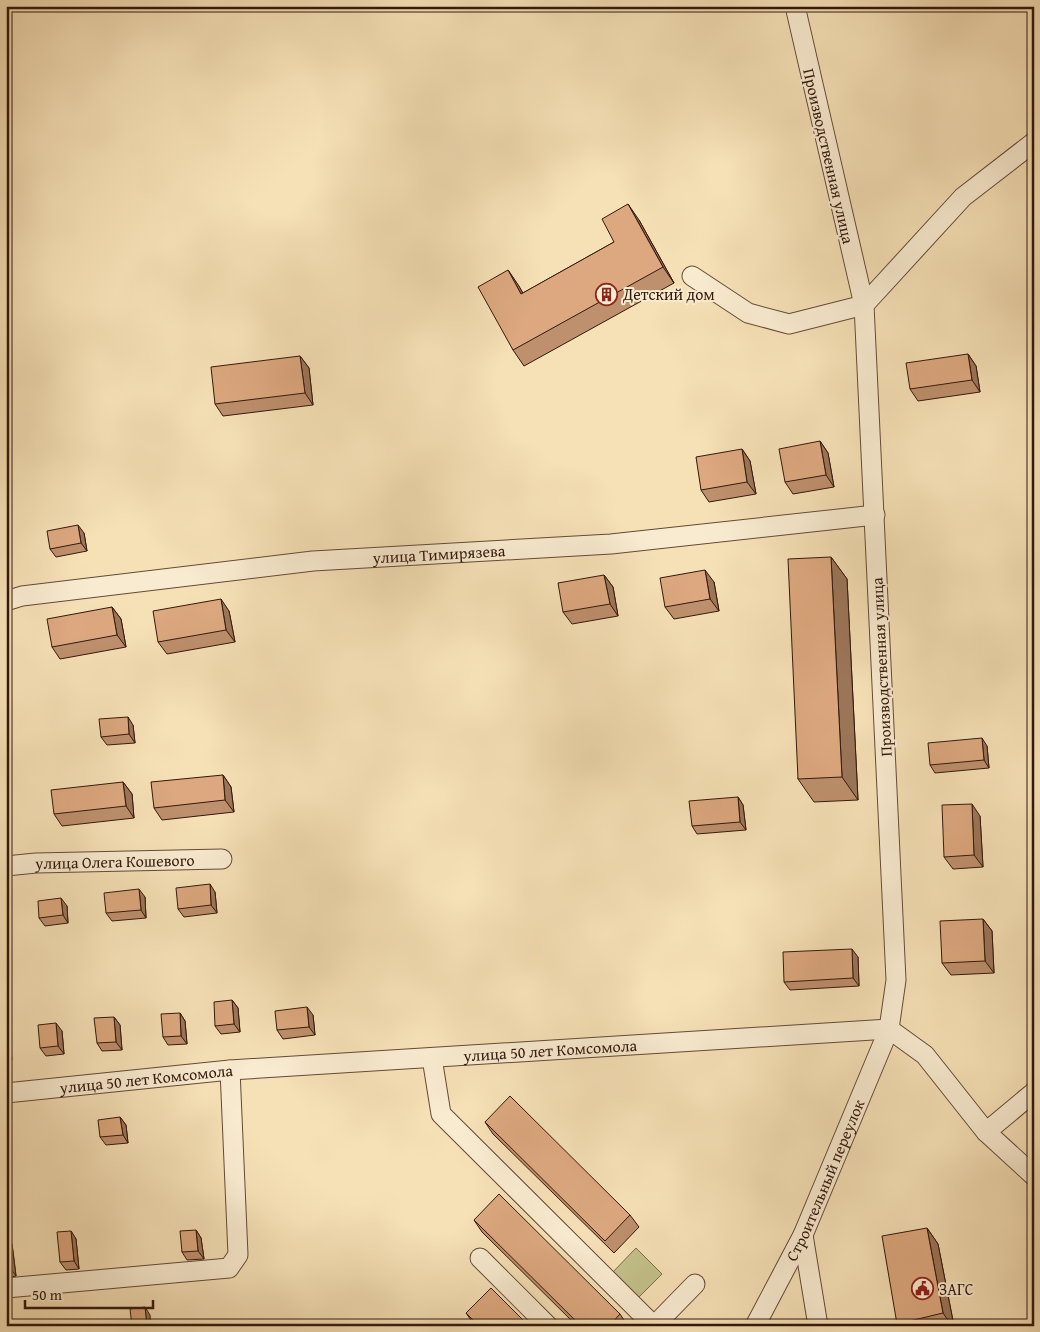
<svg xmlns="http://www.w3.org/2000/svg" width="1040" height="1332" viewBox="0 0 1040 1332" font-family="'Gentium Book Plus',serif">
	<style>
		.green { fill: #c3c089; stroke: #7b6c4a }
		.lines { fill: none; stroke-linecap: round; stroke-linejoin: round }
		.minor-casing { stroke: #644a36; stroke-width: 21 }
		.minor { stroke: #f9ebd0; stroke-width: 19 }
		.wall { fill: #be906d; stroke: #33180c }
		.shaded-wall { fill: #9b7659; stroke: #33180c }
		.building { fill: #dda87f; stroke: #33180c }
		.labels { text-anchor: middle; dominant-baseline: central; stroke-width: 4; stroke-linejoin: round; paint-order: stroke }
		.street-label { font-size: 16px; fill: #33180c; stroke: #f9ebd0 }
		.poi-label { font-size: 16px; fill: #33180c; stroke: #f9ebd0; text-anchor: start }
	</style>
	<rect width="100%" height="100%" fill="#f6e0b6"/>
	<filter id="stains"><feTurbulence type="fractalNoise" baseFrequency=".004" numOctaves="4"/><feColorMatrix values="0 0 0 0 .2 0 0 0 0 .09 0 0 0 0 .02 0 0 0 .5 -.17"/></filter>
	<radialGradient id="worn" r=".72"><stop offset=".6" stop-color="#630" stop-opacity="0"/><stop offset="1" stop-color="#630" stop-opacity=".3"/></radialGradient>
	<path class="green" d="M636 1248 662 1274 637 1299 611 1274Z"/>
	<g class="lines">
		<defs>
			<g id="minor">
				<path d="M692 276 748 313 789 324 864 305 795 6"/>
				<path id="s1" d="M6 601 22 596 313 561 611 544 875 515"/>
				<path id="s2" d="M6 866 36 863 222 859"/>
				<path d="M432 1058 441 1114 654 1326"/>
				<path id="s3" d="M6 1093 230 1070 889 1029 925 1055 986 1132 1034 1176"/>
				<path d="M986 1132 1034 1092"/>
				<path d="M803 1235 818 1326"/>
				<path d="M480 1258 548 1326"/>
				<path d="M6 1288 229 1268 238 1255 230 1070"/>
				<path d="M654 1326 695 1284"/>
				<path id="s4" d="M755 1326 803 1235 889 1029 896 980 864 305 963 197 1034 142"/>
			</g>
		</defs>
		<use href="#minor" class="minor-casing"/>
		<use href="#minor" class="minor"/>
	</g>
	<path class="wall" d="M639 220 674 283 524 366 513 350 508 270 523 293 614 242Z
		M968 354 976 366 980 392 918 401 910 389Z
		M300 356 309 368 313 405 223 416 215 404Z
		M820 441 828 453 834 487 793 494 785 482Z
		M742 449 750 461 756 494 709 502 701 490Z
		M84 533 87 551 56 557 50 549Z
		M831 557 847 579 858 800 814 802 798 779Z
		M604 575 613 587 618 616 572 624 563 612Z
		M714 582 719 611 674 619 665 607Z
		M112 607 121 619 126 647 60 659 52 647Z
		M229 611 235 642 167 654 158 642Z
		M133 725 135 743 107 745 101 737Z
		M987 746 989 768 935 773 930 765Z
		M223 775 231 787 234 812 162 820 154 808Z
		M123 782 132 794 134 818 62 826 54 814Z
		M738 797 743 805 746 830 697 834 692 826Z
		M6 807 9 811 11 828H6Z
		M980 816 983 867 953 869 944 857Z
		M215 892 217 913 184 917 178 909Z
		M145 897 146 918 112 921 106 913Z
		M67 906 68 923 45 926 39 918Z
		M983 919 992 931 994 973 951 975 942 963Z
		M858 957 859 986 790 990 784 982Z
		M232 1000 238 1008 240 1032 221 1034 215 1026Z
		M180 1013 185 1021 187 1044 168 1045 163 1037Z
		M313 1015 315 1035 283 1039 277 1030Z
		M114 1017 120 1025 122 1050 102 1051 97 1043Z
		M62 1031 64 1054 46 1056 40 1048Z
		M6 1033 9 1037 12 1060 6 1061Z
		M120 1117 126 1125 128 1143 106 1145 100 1137Z
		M485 1122 630 1215 639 1227 614 1253 493 1134Z
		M474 1220 620 1314 628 1326H577L482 1232Z
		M927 1228 938 1244 954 1326H898L897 1324Z
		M196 1230 201 1238 204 1259 187 1260 182 1252Z
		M71 1231 76 1239 79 1269 66 1270 60 1262Z
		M7 1235 12 1244 16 1276 6 1278Z
		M466 1313 529 1326H475Z"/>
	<path class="shaded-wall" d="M628 204 639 220 674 283 663 267Z
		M508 270 519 286 532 310 521 294Z
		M968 354 976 366 980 392 972 380Z
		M300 356 309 368 313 405 305 393Z
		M820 441 828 453 834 487 826 475Z
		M742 449 750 461 756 494 747 482Z
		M78 525 84 533 87 551 81 543Z
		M831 557 847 579 858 800 842 777Z
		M705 570 714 582 719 611 710 599Z
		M604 575 613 587 618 616 610 604Z
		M221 599 229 611 235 642 226 630Z
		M112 607 121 619 126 647 117 635Z
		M128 717 133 725 135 743 129 734Z
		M982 738 987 746 989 768 984 760Z
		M223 775 231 787 234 812 225 800Z
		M123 782 132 794 134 818 126 806Z
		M738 797 743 805 746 830 740 822Z
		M972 804 980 816 983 867 974 855Z
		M6 807 9 811 11 828 6 822Z
		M210 884 215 892 217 913 211 905Z
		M139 889 145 897 146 918 141 910Z
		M61 898 67 906 68 923 63 915Z
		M983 919 992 931 994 973 985 961Z
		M852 949 858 957 859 986 853 978Z
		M232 1000 238 1008 240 1032 234 1024Z
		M307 1007 313 1015 315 1035 309 1027Z
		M180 1013 185 1021 187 1044 181 1036Z
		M114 1017 120 1025 122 1050 116 1042Z
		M56 1023 62 1031 64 1054 58 1046Z
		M6 1033 9 1037 12 1060 6 1052Z
		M120 1117 126 1125 128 1143 123 1135Z
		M927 1228 938 1244 954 1326H952L943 1313Z
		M196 1230 201 1238 204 1259 198 1251Z
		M71 1231 76 1239 79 1269 74 1261Z
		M7 1235 12 1244 16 1276 10 1268Z
		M145 1307 150 1315 151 1326H147Z"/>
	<path class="building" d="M628 204 663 267 513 350 478 287 508 270 521 294 614 242 602 219Z
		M968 354 972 380 910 389 906 363Z
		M300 356 305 393 215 404 211 367Z
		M820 441 826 475 785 482 779 449Z
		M742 449 747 482 701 490 696 457Z
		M78 525 81 543 50 549 47 531Z
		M831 557 842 777 798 779 788 559Z
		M705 570 710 599 665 607 660 578Z
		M604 575 610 604 563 612 558 583Z
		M221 599 226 630 158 642 153 611Z
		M112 607 117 635 52 647 47 619Z
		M128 717 129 734 101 737 99 719Z
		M982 738 984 760 930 765 928 743Z
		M223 775 225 800 154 808 151 782Z
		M123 782 126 806 54 814 51 790Z
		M738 797 740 822 692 826 689 801Z
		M972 804 974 855 944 857 942 805Z
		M210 884 211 905 178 909 176 888Z
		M139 889 141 910 106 913 104 893Z
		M61 898 63 915 39 918 38 901Z
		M983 919 985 961 942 963 940 921Z
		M852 949 853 978 784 982 783 952Z
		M232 1000 234 1024 215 1026 214 1002Z
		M307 1007 309 1027 277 1030 275 1011Z
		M180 1013 181 1036 163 1037 161 1014Z
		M114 1017 116 1042 97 1043 94 1018Z
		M56 1023 58 1046 40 1048 38 1025Z
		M510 1096 630 1215 605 1241 485 1122Z
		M120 1117 123 1135 100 1137 98 1120Z
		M499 1194 620 1314 609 1326H581L474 1220Z
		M927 1228 943 1313 897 1324 882 1236Z
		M196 1230 198 1251 182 1252 180 1231Z
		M71 1231 74 1261 60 1262 57 1232Z
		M7 1235 10 1268H6V1236Z
		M491 1288 529 1326H479L466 1313Z
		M145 1307 147 1326H132L130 1309Z"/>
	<defs>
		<symbol id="building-ring" viewBox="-11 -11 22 22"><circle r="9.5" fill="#f9ebd0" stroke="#8f2418" stroke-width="1.5"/><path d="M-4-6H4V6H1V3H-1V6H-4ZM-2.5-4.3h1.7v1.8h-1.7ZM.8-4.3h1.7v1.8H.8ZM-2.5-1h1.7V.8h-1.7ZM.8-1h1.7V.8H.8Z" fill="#8f2418"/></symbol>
		<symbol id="civic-ring" viewBox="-11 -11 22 22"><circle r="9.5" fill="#f9ebd0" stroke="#8f2418" stroke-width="1.5"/><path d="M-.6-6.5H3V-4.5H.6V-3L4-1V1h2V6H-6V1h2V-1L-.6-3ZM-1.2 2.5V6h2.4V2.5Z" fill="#8f2418"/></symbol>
	</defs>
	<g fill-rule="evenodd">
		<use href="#building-ring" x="594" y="282" width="25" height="25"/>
		<use href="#civic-ring" x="910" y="1276" width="25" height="25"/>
	</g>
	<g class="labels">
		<g class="street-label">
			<text transform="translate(829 156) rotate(77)">Производственная улица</text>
			<text stroke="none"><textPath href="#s1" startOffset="436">улица Тимирязева</textPath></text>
			<text transform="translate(881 667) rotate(-93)">Производственная улица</text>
			<text stroke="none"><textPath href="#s2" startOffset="109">улица Олега Кошевого</textPath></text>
			<text stroke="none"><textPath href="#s3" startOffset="546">улица 50 лет Комсомола</textPath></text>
			<text stroke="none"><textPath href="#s3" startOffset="141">улица 50 лет Комсомола</textPath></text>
			<text stroke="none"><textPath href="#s4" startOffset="162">Строительный переулок</textPath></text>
		</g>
		<g class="poi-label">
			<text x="623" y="294">Детский дом</text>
			<text x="939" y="1289">ЗАГС</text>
		</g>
	</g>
	<rect width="1040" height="1332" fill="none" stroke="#f6e0b6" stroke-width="25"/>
	<rect x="8" y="8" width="1025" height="1317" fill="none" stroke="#33180c" stroke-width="2.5"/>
	<rect x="12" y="12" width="1015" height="1307" fill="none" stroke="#33180c"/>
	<path d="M25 1300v8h128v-8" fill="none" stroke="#33180c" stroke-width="2.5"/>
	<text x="32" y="1300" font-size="15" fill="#33180c" stroke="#f9ebd0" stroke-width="4" paint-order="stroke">50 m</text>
	<rect width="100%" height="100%" filter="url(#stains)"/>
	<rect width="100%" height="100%" fill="url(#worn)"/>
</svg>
